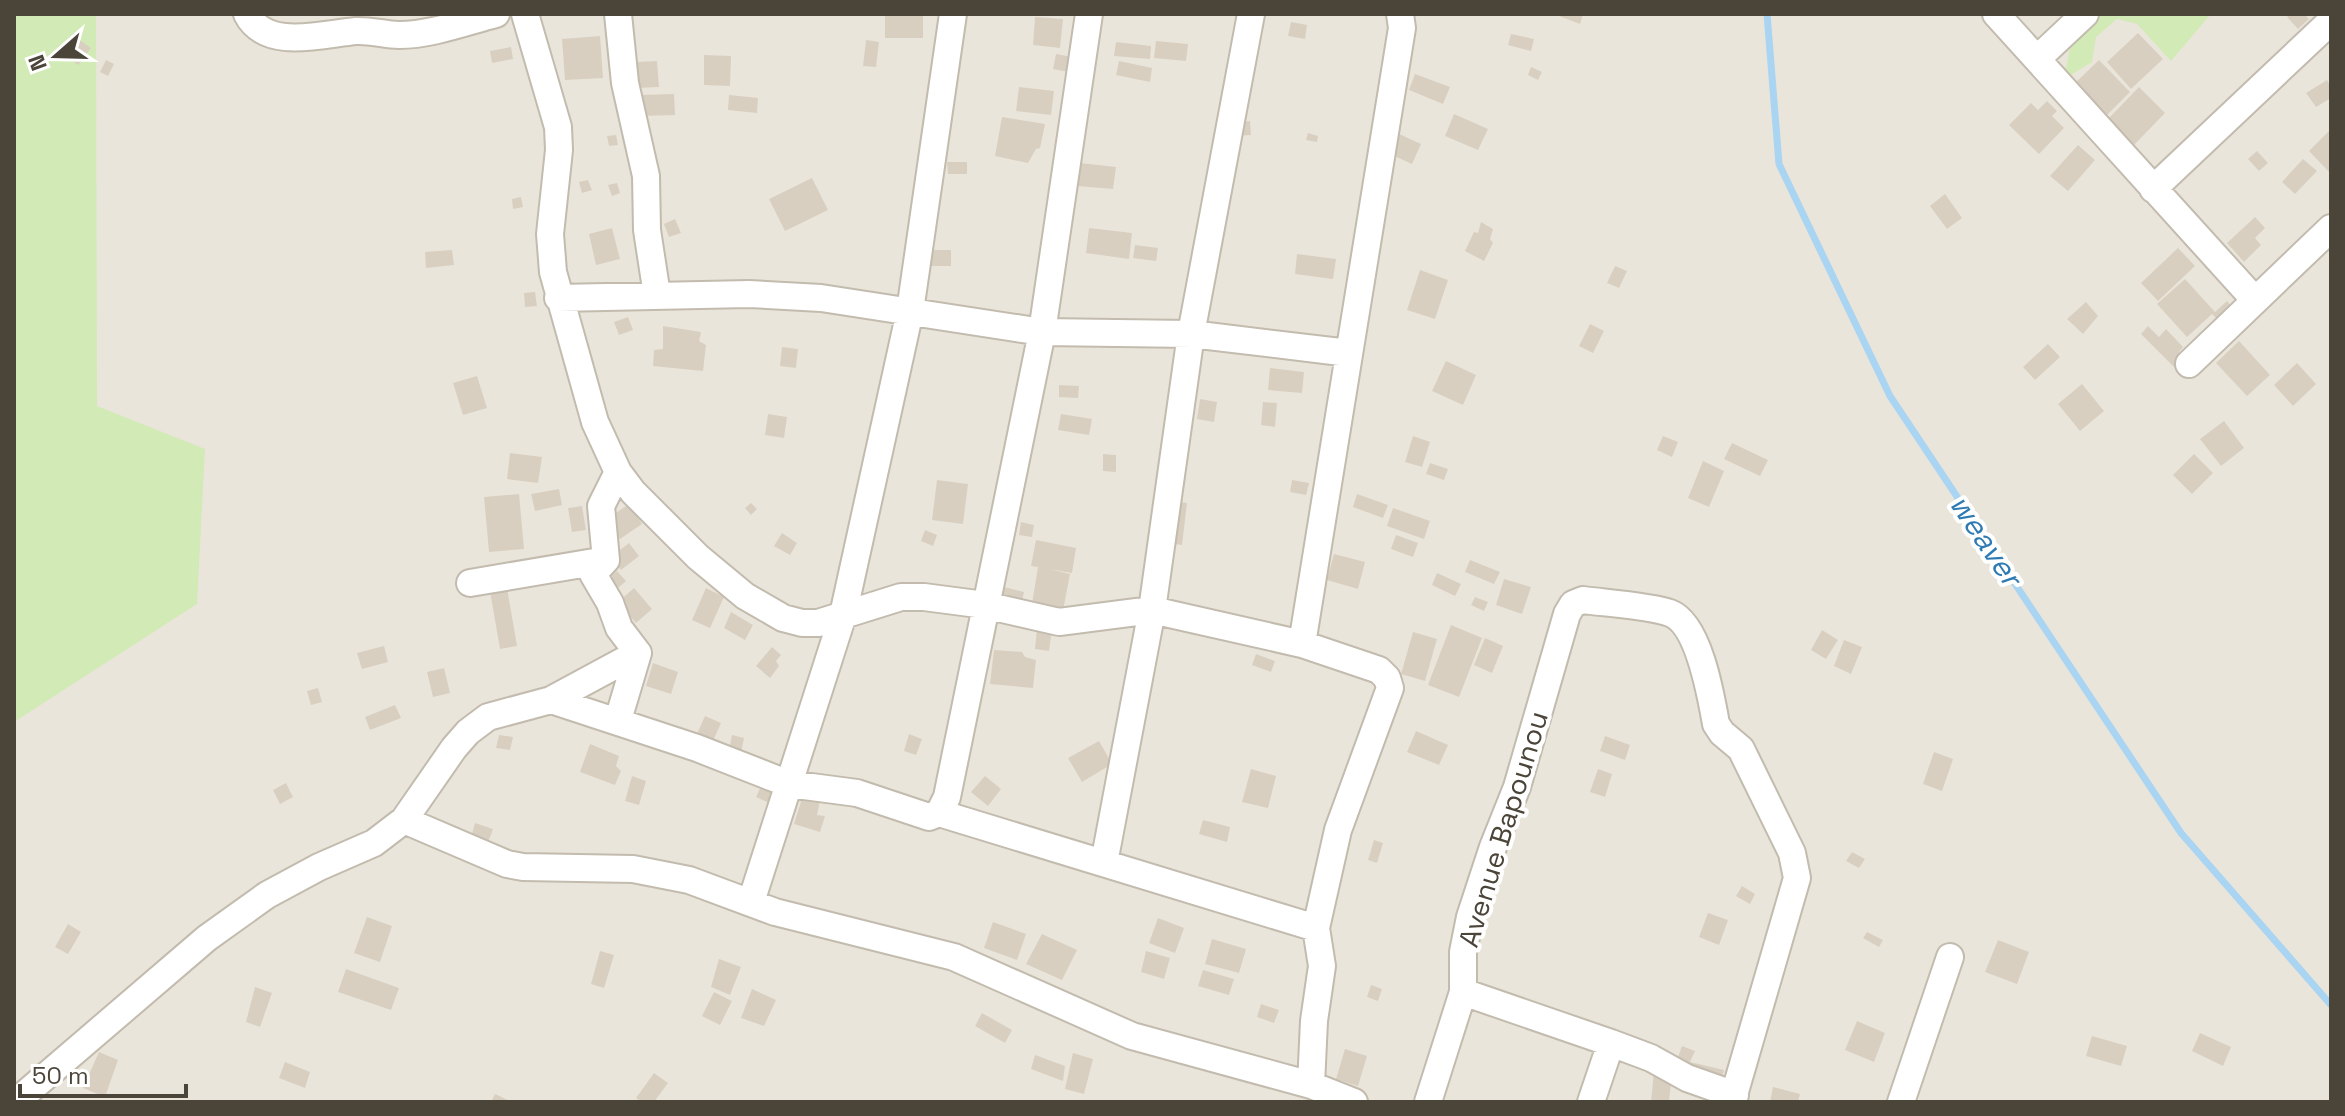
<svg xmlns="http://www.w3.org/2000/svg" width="2345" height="1116" viewBox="0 0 2345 1116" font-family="'Space Grotesk',sans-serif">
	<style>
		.residential { fill: #eae5da }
		.green { fill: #d2eab5 }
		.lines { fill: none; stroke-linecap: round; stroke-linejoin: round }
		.stream { stroke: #a9d4f2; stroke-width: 7 }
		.building { fill: #d8cfc1 }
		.minor-casing { stroke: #c2bbae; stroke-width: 30 }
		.minor { stroke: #fff; stroke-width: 26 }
		.labels { text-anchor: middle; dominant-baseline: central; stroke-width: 8; stroke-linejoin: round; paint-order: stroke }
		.street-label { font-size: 28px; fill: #4b4439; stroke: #fff }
		.water-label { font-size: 30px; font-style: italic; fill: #2e7ab2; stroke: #fff }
	</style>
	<rect width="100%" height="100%" fill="#f6f3ec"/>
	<path class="residential" d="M14 14H2331V1102H14Z"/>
	<path class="green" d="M14 14H96L97 406 205 449 197 604 14 722Z
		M2097 14H2211L2171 61 2137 24 2117 19 2096 37 2092 62 2064 79 2071 42Z"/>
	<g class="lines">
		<path class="stream" d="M1767 14 1779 164 1890 396 2181 833 2331 1005"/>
	</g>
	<path class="building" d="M885 14H923V38H885Z
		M1554 14H1583L1580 24Z
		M2290 14H2304L2309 19 2298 29 2287 17Z
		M1035 17 1063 19 1060 48 1033 45Z
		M1291 22 1307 25 1305 39 1288 36Z
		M2138 33 2163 59 2131 89 2107 62Z
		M1511 34 1534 39 1531 51 1508 45Z
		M600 36 603 78 565 80 562 39Z
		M77 38 91 48 78 65 65 55Z
		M866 40 879 42 876 67 863 66Z
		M1156 41 1188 44 1186 61 1154 58Z
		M1116 42 1151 46 1150 59 1114 56Z
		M511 47 513 59 492 63 490 51Z
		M1056 54 1072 57 1069 72 1053 69Z
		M704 55 731 56 730 86 704 85Z
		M106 60 114 64 108 76 100 72Z
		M2099 60 2130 92 2103 119 2072 86Z
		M657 61 659 87 637 88 636 62Z
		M1119 61 1152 68 1150 82 1116 75Z
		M1531 67 1542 72 1538 80 1528 75Z
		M1415 74 1450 87 1443 104 1409 90Z
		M2327 80 2331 87V98L2316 107 2306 93Z
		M1019 87 1054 91 1051 115 1016 111Z
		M2139 87 2165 113 2133 146 2107 120Z
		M674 94 675 115 639 116 638 95Z
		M729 95 758 98 757 113 728 110Z
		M2047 101 2057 111 2052 116 2064 128 2039 154 2009 125 2031 103 2038 110Z
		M1454 114 1488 129 1478 150 1445 136Z
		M1002 117 1045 124 1040 148 1036 149 1028 163 995 156Z
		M1250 121 1251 135 1235 136 1234 123Z
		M2331 129V174L2309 151Z
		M1308 133 1318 136 1317 142 1306 140Z
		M1399 134 1421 144 1412 164 1390 154Z
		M616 135 618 145 609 146 607 136Z
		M2078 145 2095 160 2068 191 2050 176Z
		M2257 151 2268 163 2259 171 2248 159Z
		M2303 159 2317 171 2295 194 2282 182Z
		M947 162H967V174H948Z
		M1080 163 1116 167 1113 189 1077 186Z
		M812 178 828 210 785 231 769 199Z
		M588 180 592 190 582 193 579 182Z
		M617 183 620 193 612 196 608 185Z
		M1945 194 1962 218 1947 229 1930 206Z
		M521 197 523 207 513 209 512 199Z
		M2255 217 2265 228 2255 238 2261 245 2244 262 2227 243Z
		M675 219 681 233 669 237 664 224Z
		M1481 222 1493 229 1490 239 1493 243 1484 261 1465 251 1474 232 1478 233Z
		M612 228 620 259 596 265 589 234Z
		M1089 228 1132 233 1129 259 1086 253Z
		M1135 245 1158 248 1156 261 1133 258Z
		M2178 248 2195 266 2158 301 2141 283Z
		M452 250 454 265 426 268 425 252Z
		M921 250H951V266H921Z
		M1297 254 1336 259 1333 279 1295 274Z
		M1615 266 1627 271 1619 288 1607 283Z
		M1420 270 1448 280 1435 319 1407 310Z
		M2185 279 2215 312 2227 301 2238 314 2224 326 2212 314 2187 337 2157 304Z
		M535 292 537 306 525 307 524 293Z
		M2086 302 2098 316 2083 334 2067 319Z
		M628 317 633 330 619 335 614 322Z
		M1590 324 1604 331 1593 353 1579 346Z
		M663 326 701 332 699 341 706 345 703 371 653 366 654 350 663 349Z
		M2148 326 2159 337 2166 329 2183 347 2179 352 2185 358 2175 368 2141 334Z
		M2239 341 2270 375 2247 396 2216 363Z
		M2048 344 2060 357 2035 380 2023 367Z
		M782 347 798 349 796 368 780 366Z
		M1446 361 1476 375 1463 405 1432 391Z
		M2297 363 2316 384 2293 406 2274 385Z
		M1270 368 1304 372 1302 393 1268 390Z
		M477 376 487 408 463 415 453 383Z
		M2082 384 2104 411 2080 431 2058 404Z
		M1059 385 1079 386 1078 398 1059 397Z
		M1200 399 1217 402 1214 422 1197 419Z
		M1263 402 1277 403 1275 427 1261 425Z
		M768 414 787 417 784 438 765 435Z
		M1061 414 1092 419 1089 435 1058 430Z
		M2224 421 2244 448 2221 466 2200 439Z
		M1413 436 1430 442 1422 467 1405 462Z
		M1663 436 1678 442 1672 457 1657 450Z
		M1732 443 1768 460 1760 476 1724 459Z
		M510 453 542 457 538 483 507 479Z
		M1103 454 1116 455V472L1103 471Z
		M2194 454 2213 473 2192 494 2173 475Z
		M1703 461 1724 471 1709 507 1688 498Z
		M1430 463 1448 469 1444 480 1426 474Z
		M937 480 968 484 963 524 932 520Z
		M1292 480 1309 483 1306 495 1290 492Z
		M559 489 562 505 535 511 531 494Z
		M519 494 524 549 489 552 484 497Z
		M1357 494 1388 505 1383 518 1353 507Z
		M1171 501 1187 503 1182 545 1166 543Z
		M751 503 757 509 751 515 745 508Z
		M629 504 642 524 620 539 607 519Z
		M582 506 586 530 572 532 568 508Z
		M1393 508 1430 521 1424 539 1387 526Z
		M1021 522 1034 525 1032 537 1019 535Z
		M925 530 937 535 933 546 921 541Z
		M782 533 797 543 790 555 774 546Z
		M1396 535 1418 543 1413 557 1391 549Z
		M1036 540 1076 548 1072 573 1049 569 1070 574 1062 616 1031 610 1038 567 1031 566Z
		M629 543 639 556 621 570 611 557Z
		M1334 554 1365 562 1358 589 1327 580Z
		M1470 560 1500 572 1494 584 1465 572Z
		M617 571 626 581 611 594 603 584Z
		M1437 573 1461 584 1455 596 1432 585Z
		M1504 579 1531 587 1522 614 1496 605Z
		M1000 586 1024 592 1021 605 997 600Z
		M507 588 517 646 500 649 490 591Z
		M634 588 652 609 636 623 618 602Z
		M706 588 724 597 710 628 692 620Z
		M1475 597 1488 602 1484 611 1471 605Z
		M731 612 753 625 745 640 724 628Z
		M1451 625 1482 638 1459 697 1428 685Z
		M1037 628 1052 630 1049 651 1035 649Z
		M1822 630 1838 640 1826 659 1811 650Z
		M1413 632 1437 639 1425 681 1401 674Z
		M1485 638 1503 646 1492 673 1474 665Z
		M1844 640 1862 647 1851 674 1834 666Z
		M384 646 388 662 362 669 357 653Z
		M772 647 781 655 776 661 779 666 770 678 756 666Z
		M994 650 1022 652 1025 657 1036 660 1033 688 990 684Z
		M1256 654 1275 661 1271 672 1252 665Z
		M653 663 678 672 671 694 646 686Z
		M444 668 450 693 433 697 427 672Z
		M318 688 322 702 311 705 307 691Z
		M395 705 401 718 370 730 365 717Z
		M705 716 721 723 709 750 693 743Z
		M1416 731 1448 745 1439 765 1407 752Z
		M909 734 922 739 916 755 904 751Z
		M499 735 513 737 510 750 496 748Z
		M732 735 744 738 741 753 729 751Z
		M1605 736 1630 745 1625 760 1600 751Z
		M1099 741 1112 764 1082 782 1068 758Z
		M590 744 619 756 616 766 621 771 615 785 580 772Z
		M1934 752 1953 759 1942 791 1923 784Z
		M1251 769 1276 776 1268 808 1242 802Z
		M1598 769 1612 774 1605 797 1590 792Z
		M632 776 646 781 639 805 625 801Z
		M985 776 1001 789 988 806 971 792Z
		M764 780 782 788 774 805 756 797Z
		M286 783 293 797 280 804 273 790Z
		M803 795 820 801 817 815 825 816 820 832 794 824Z
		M1203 820 1230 827 1227 842 1199 834Z
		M475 823 493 829 489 840 472 834Z
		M1374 840 1383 843 1377 863 1368 860Z
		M1852 852 1865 859 1859 868 1846 861Z
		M1742 886 1755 894 1750 904 1736 896Z
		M1708 913 1728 920 1719 945 1699 937Z
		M367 917 392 926 380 962 354 953Z
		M1158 918 1184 928 1175 953 1149 943Z
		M993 922 1026 934 1017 960 984 948Z
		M68 924 81 932 68 954 55 947Z
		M1867 932 1883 940 1879 947 1863 938Z
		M1042 934 1077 950 1062 980 1026 964Z
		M1212 939 1246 949 1239 973 1205 964Z
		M1998 940 2029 952 2017 984 1985 972Z
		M600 951 614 955 604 988 591 984Z
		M1146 951 1170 958 1164 979 1141 972Z
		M719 959 741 967 730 995 711 987Z
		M346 969 399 988 391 1010 338 992Z
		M1203 970 1234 979 1229 995 1198 986Z
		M1371 985 1382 989 1378 1001 1367 997Z
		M255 987 272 993 260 1027 246 1022Z
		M752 989 776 1000 764 1026 741 1018Z
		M714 992 732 1001 720 1025 702 1016Z
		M1261 1004 1279 1010 1274 1023 1257 1017Z
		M982 1013 1012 1030 1005 1043 975 1026Z
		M1857 1021 1885 1033 1874 1062 1845 1050Z
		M2200 1033 2231 1047 2223 1066 2192 1051Z
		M2092 1036 2127 1046 2121 1066 2086 1056Z
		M1682 1046 1695 1051 1690 1062 1724 1070 1720 1084 1674 1068Z
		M1345 1049 1367 1056 1358 1086 1336 1079Z
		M99 1052 118 1060 105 1097 83 1088Z
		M1073 1053 1093 1059 1084 1094 1065 1089Z
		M1035 1055 1065 1066 1063 1081 1031 1069Z
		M285 1062 310 1072 305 1088 279 1078Z
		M1654 1071 1672 1073 1669 1102H1651Z
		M654 1073 668 1083 654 1102H642L636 1098Z
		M1773 1087 1800 1094 1798 1102H1770Z
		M495 1094 512 1102H491Z"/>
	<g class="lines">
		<defs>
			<path id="minor" d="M247 14C266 51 322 34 356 31 370 30 385 35 399 35 431 35 465 22 496 14
				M525 14 558 127 559 150 550 234 553 272 595 422 618 472 633 492 698 557 745 596 783 618 802 623H818L901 597H924L985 605 1059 622 1152 610 1302 644 1379 670 1387 678 1390 688 1338 830 1316 928 1322 966 1314 1021 1311 1085
				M618 14 625 83 646 176 647 230 657 295
				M1996 14 2254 299
				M2037 59 2085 14
				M2153 189 2331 21
				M558 298 749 294 821 298 1042 332 1191 334 1349 353
				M2189 364 2331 228
				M618 472 601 506 606 560 593 574 610 603 619 628 638 653 618 720
				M470 583 606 560
				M1302 644 1402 28 1400 14
				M551 700 638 653
				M939 813 1316 928
				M404 820 454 748 468 732 488 717 551 700 697 748 789 784 857 793 929 817 939 813 947 797 1042 332 1089 14
				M1104 863 1152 610 1191 334 1251 14
				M751 902 843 615 910 311 953 14
				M1463 992 1611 1043 1651 1058 1687 1078 1735 1095
				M20 1102 25 1094 207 938 267 895 319 867 374 843 404 820 507 864 523 867 633 869 689 880 775 912 954 957 1132 1036 1311 1085 1354 1102
				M1428 1102 1463 992V952L1470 917 1493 847 1517 787 1567 614 1573 604 1583 600C1606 603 1651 606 1670 613 1699 624 1711 696 1716 724L1722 733 1741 749 1792 853 1797 878 1732 1102
				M1591 1102 1611 1043
				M1901 1102 1950 957"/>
		</defs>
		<use href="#minor" class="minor-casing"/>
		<use href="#minor" class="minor"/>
	</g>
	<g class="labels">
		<g class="street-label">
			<text transform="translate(1503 829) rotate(-73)">Avenue Bapounou</text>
		</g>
		<g class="water-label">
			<text transform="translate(1986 540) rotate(56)">weaver</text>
		</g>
	</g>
	<rect width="2345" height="1116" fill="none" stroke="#4b4439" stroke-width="32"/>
	<g transform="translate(56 56) rotate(250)" stroke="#ffffff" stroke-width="6" paint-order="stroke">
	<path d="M0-6L14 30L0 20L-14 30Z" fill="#4b4439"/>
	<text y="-12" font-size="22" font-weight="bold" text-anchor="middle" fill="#4b4439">N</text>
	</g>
	<path d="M20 1084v12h166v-12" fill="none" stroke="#4b4439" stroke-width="4"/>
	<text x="32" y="1084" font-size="24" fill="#4b4439" stroke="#ffffff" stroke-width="6" paint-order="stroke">50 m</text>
</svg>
